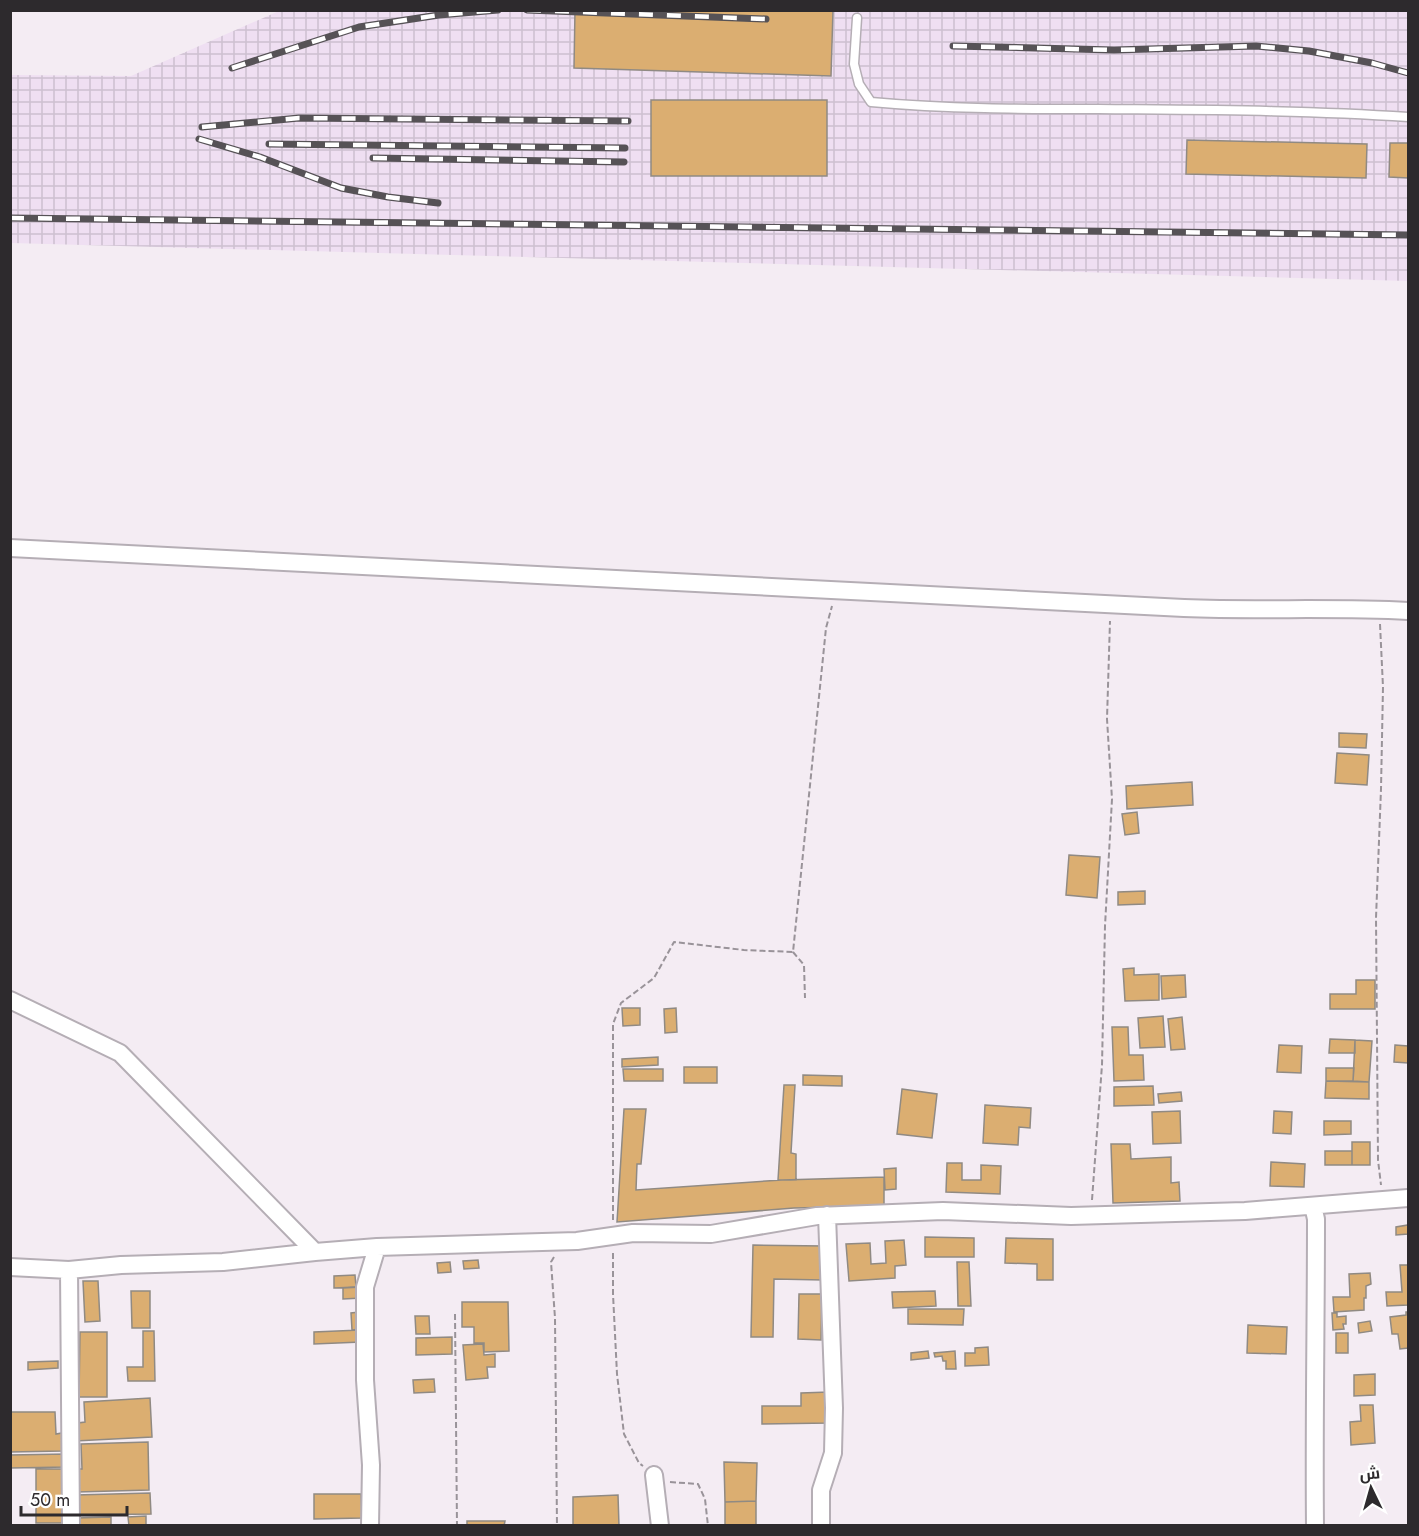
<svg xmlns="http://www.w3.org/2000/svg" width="1419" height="1536" viewBox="0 0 1419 1536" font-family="Jost,Cairo,sans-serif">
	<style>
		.industrial { fill: url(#industrial-grid) }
		.building { fill: #dbae71; stroke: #908a83; stroke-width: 1.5 }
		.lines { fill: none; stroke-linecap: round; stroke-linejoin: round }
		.service-casing { stroke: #b5aeb5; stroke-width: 11 }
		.minor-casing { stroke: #b5aeb5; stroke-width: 20 }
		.path { stroke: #999399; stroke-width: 2; stroke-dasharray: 6 3; stroke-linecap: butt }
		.service { stroke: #fff; stroke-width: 8 }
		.minor { stroke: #fff; stroke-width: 16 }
		.rail-casing { stroke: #565256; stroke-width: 7 }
		.rail { stroke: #fff; stroke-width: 4.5; stroke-dasharray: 14; stroke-linecap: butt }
	</style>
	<defs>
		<pattern id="industrial-grid" width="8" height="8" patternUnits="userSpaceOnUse" patternTransform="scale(1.5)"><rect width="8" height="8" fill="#efdff2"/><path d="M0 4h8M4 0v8" fill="none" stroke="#cdc0d0"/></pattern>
	</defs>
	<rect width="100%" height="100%" fill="#f4ecf3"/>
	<path class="industrial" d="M279 11H1408V281L11 243V75L131 76Z"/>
	<path class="building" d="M575 10H833L831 76 574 68Z
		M651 100H827V176H651Z
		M1187 140 1367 144 1366 178 1186 174Z
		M1390 143H1408V178L1389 177Z
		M1339 733 1367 734 1366 748 1339 747Z
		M1337 753 1369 755 1367 785 1335 783Z
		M1192 782 1193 805 1127 809 1126 786Z
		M1137 812 1139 833 1125 835 1122 814Z
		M1069 855 1100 857 1097 898 1066 895Z
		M1145 891V904L1118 905V892Z
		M1134 968V975L1159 974V1000L1125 1001 1123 969Z
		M1185 975 1186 997 1162 999 1161 976Z
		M1356 980H1375V1009H1330V994H1356Z
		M622 1008H640V1025L623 1026Z
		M676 1008 677 1032 665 1033 664 1009Z
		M1163 1016 1165 1047 1140 1048 1138 1018Z
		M1182 1017 1185 1049 1171 1050 1168 1019Z
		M1112 1027H1128L1129 1055H1143L1144 1080 1114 1081Z
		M1330 1039 1355 1040V1053H1329Z
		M1355 1040 1372 1041 1369 1082 1353 1081Z
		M1279 1045 1302 1046 1301 1073 1277 1072Z
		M1395 1045 1408 1046V1063L1394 1062Z
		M658 1057V1065L622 1067V1059Z
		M684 1067H717V1083H684Z
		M1326 1068H1354L1353 1081H1326Z
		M623 1069H663V1081H624Z
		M803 1075 842 1076V1086L803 1085Z
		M1326 1081 1369 1082V1099L1325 1098Z
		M784 1085H795L791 1153 796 1154V1180H778Z
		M1153 1086 1154 1105 1114 1106V1087Z
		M902 1089 937 1094 932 1138 897 1134Z
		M1181 1092 1182 1101 1159 1103 1158 1094Z
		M985 1105 1031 1108 1030 1128 1019 1127 1018 1145 983 1143Z
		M624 1109H646L641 1164H637L636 1190 782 1180 884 1177V1206L794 1208 617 1222Z
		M1180 1111 1181 1143 1153 1144 1152 1112Z
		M1274 1111 1292 1112 1291 1134 1273 1133Z
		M1324 1121H1351V1134L1324 1135Z
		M1352 1142H1370V1165H1352Z
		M1111 1144H1130L1131 1159 1171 1157V1183L1179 1182 1180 1201 1113 1203Z
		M1325 1151H1352V1165H1325Z
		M1271 1162 1305 1164 1304 1187 1270 1186Z
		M947 1163H962V1180H981V1165L1001 1166 1000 1194 946 1192Z
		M896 1168V1189L885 1190 884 1169Z
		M1408 1225V1234L1396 1235V1227Z
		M925 1237 974 1238V1257H925Z
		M1006 1238 1053 1239V1280H1037V1264L1005 1263Z
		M904 1240 906 1265 895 1266V1278L849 1281 846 1244 870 1243 871 1264 886 1263 885 1241Z
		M753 1245 824 1246 823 1280 774 1279 773 1337H751Z
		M478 1260 479 1268 464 1269 463 1261Z
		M450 1262 451 1272 438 1273 437 1263Z
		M957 1262H969L971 1306H958Z
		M1400 1265H1408V1305L1387 1306 1386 1292H1402Z
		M1370 1273 1371 1284 1366 1286V1298H1364V1310L1334 1312 1333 1297H1350L1349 1274Z
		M355 1275 356 1287 334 1288V1276Z
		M83 1281H98L100 1321 85 1322Z
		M362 1287V1298L343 1299V1288Z
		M131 1291H150V1328H132Z
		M935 1291 936 1306 893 1308 892 1292Z
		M799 1294H822L821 1340 798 1339Z
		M462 1302H508L509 1351 484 1352V1343H474V1327H462Z
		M908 1309H964L963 1325 908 1324Z
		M359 1312 360 1329 352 1330 351 1313Z
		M1406 1312H1408V1348L1400 1349 1398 1334H1392L1390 1317 1406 1315Z
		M1332 1313H1337V1317L1346 1316V1324H1343L1344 1329 1333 1330Z
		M415 1316H429L430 1334H416Z
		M1370 1321 1372 1331 1359 1333 1358 1323Z
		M1248 1325 1287 1327 1286 1354 1247 1353Z
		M360 1330 361 1342 314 1344V1332Z
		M143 1331H154L155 1381H128L127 1367H143Z
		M80 1332H107V1397H79Z
		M1336 1333H1348V1353H1336Z
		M452 1337V1354L416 1355V1338Z
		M483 1344 484 1355 495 1354V1367H487L488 1378 466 1380 463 1345Z
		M988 1347 989 1365 965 1366V1353H975V1348Z
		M928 1351 929 1358 911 1360V1353Z
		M955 1351 956 1369H946V1361H943L942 1356 935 1357 934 1353Z
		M58 1361V1368L28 1370V1362Z
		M1375 1374V1395L1354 1396V1375Z
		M434 1379 435 1392 414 1393 413 1380Z
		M829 1392V1423L762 1424V1406H801V1393Z
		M150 1398 152 1437 75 1441V1432H79L78 1423 85 1422 84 1402Z
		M1360 1405H1373L1375 1443 1351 1445 1350 1422 1361 1421Z
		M10 1412H55L56 1434 62 1433V1451L10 1452Z
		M148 1442 149 1490 77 1492V1469H82L81 1444Z
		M67 1454 68 1467 10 1468V1455Z
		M724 1462 757 1463 756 1501 725 1502Z
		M36 1469H63V1523H36Z
		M150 1493 151 1514 77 1515 76 1495Z
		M314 1494H361L362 1518 314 1519Z
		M618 1495 619 1526H573V1497Z
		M756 1501V1526H725V1502Z
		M146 1516V1526H129L128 1517Z
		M111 1517V1526H77L76 1518Z
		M467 1521H505L504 1526H467Z"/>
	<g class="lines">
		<defs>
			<path id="service" d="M857 18 854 64 859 84 871 102C947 109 1023 109 1099 109 1202 110 1305 110 1408 117"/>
			<path id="minor" d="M10 548C401 569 792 590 1184 608 1258 611 1334 607 1408 611
				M10 1000 120 1053 315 1252 377 1247 577 1241 633 1233 711 1234 817 1216 943 1211 1071 1216 1245 1211 1408 1198
				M1313 1206 1316 1219C1316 1321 1314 1423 1315 1526
				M10 1267 69 1270
				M654 1475 660 1526
				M71 1526 69 1270 121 1265 223 1262 315 1252
				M370 1526 371 1465 365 1380V1287L377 1247
				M821 1526V1490L833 1453 834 1408 827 1215"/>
		</defs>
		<use href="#service" class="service-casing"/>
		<use href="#minor" class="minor-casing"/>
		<path class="path" d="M1380 624 1383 687 1381 789 1376 918 1378 1160 1381 1185
			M793 952 804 965 805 998
			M1092 1200 1102 1065 1105 926 1112 799 1107 719 1110 621
			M613 1220V1024L621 1003 654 978 674 942 744 950 793 952 826 628 832 606
			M613 1253V1294L617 1374 624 1434 639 1463 643 1466
			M554 1257 551 1262 555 1318 557 1526
			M455 1314 457 1526
			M670 1482 698 1484 705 1499 708 1526"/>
		<use href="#service" class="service"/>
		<use href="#minor" class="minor"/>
		<defs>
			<path id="rail" d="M527 10 766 19
				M953 46 1114 50 1256 46 1309 51 1372 63 1408 73
				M232 68 359 27 439 15 498 10
				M202 127 299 118 628 121
				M199 139 260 157 341 188 388 197 438 203
				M269 144 625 148
				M373 158 624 162
				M10 218 1408 235"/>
		</defs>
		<use href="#rail" class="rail-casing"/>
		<use href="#rail" class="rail"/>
	</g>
	<rect width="1419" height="1536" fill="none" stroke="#2d2a2d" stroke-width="24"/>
	<g transform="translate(1371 1488) rotate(355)" stroke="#ffffff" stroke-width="4.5" paint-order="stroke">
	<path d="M0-4.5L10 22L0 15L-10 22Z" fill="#2d2a2d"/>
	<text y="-9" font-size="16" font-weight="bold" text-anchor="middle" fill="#2d2a2d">ش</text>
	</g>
	<path d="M21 1506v9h106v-9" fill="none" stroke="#2d2a2d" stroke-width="3"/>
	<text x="30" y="1506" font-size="18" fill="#2d2a2d" stroke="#ffffff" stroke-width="4.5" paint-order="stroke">50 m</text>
</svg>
